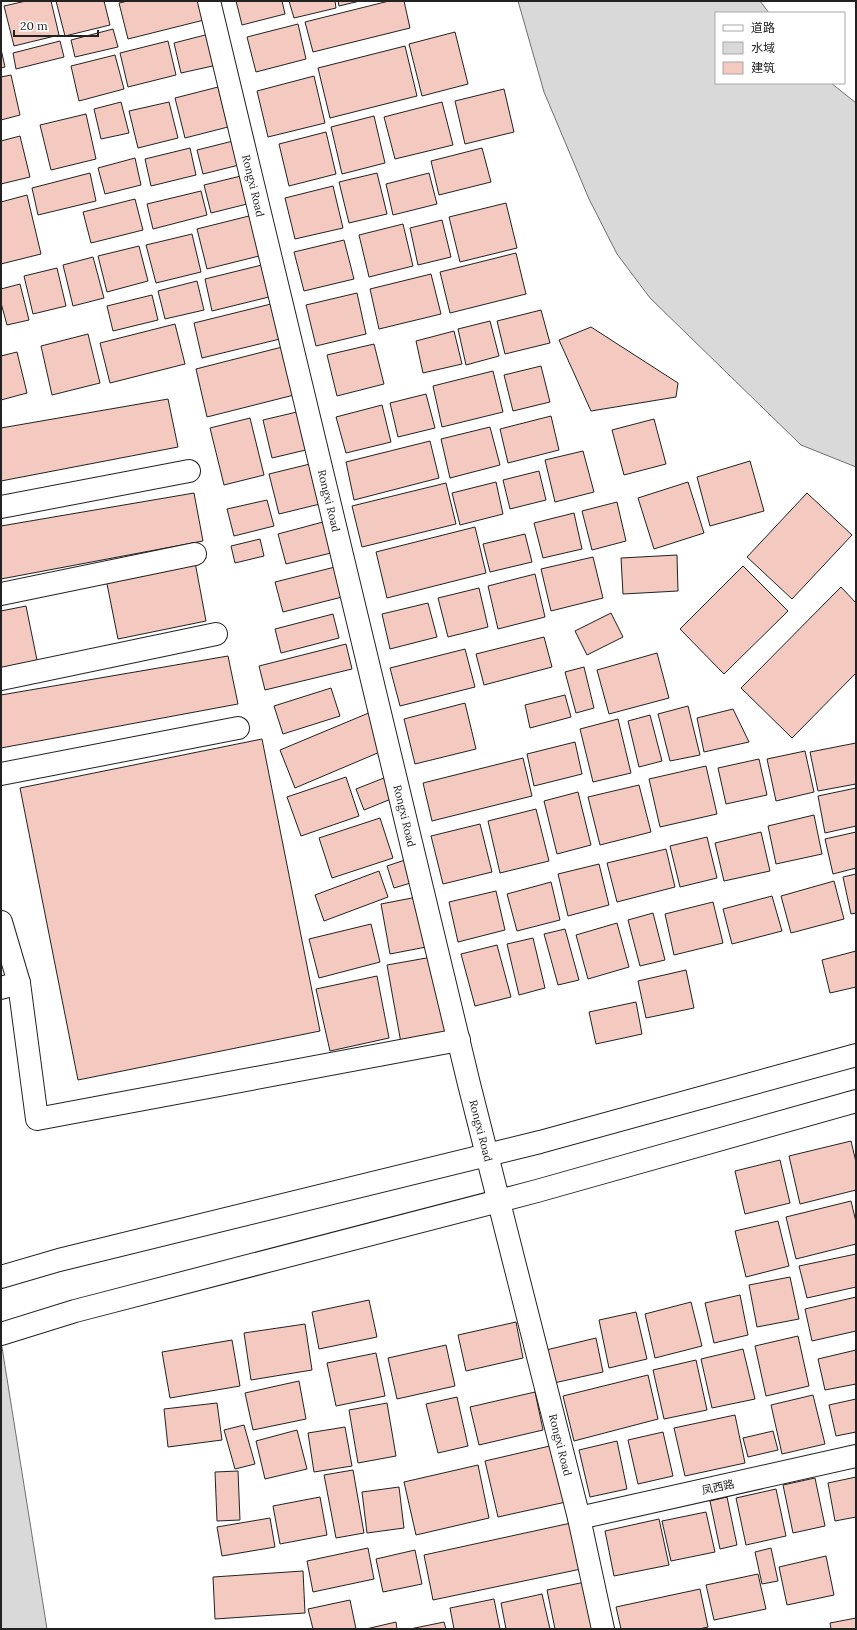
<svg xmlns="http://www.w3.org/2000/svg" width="857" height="1630" viewBox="0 0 857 1630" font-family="Lora,'Noto Sans SC',serif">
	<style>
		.water { fill: #d9d9d9; stroke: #6f6f6f }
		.building { fill: #f3c9c0; stroke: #222 }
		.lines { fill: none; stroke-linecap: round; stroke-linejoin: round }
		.minor-casing { stroke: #222; stroke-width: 24 }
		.minor { stroke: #fff; stroke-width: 22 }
		.labels { text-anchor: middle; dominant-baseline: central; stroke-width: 3; stroke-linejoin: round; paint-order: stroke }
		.street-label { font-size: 11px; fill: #222; stroke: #fff }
	</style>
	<rect width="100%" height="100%" fill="#fff"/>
	<path class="water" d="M518 1H760L769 13H716V83H831L856 103V467L801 445 650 298 617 254 589 199 544 92Z
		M1 1341 47 1629H1Z"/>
	<path class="building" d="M26 1H51L59 35 14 46 4 6Z
		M56 1H104L110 25 65 36Z
		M128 1H203L208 19 128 39 119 3Z
		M236 1H282L285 14 242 25Z
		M289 1H335L336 8 294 18Z
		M338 1H360L339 6Z
		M389 1H404L410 28 313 52 305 22Z
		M298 24 306 59 256 72 247 37Z
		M113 29 118 47 75 57 71 40Z
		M455 32 468 84 422 96 409 44Z
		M209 34 217 65 181 73 174 43Z
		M60 41 64 57 16 69 13 53Z
		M168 41 176 75 128 87 120 53Z
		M405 46 417 96 330 118 318 68Z
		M1 49 5 67 1 68Z
		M115 55 124 89 79 101 71 66Z
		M11 75 20 115 1 120V77Z
		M314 76 325 123 268 137 257 91Z
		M218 87 228 127 185 138 175 98Z
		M504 89 514 132 465 144 455 101Z
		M121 102 129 133 101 139 94 109Z
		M169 102 178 138 138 148 129 111Z
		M442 102 453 145 395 159 384 117Z
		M86 114 96 159 51 170 40 125Z
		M374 116 385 163 342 174 331 127Z
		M326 132 336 174 289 186 279 144Z
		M20 136 30 177 1 184V141Z
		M233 141 239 165 203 174 197 150Z
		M190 148 196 175 151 186 145 159Z
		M482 148 491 182 439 195 431 161Z
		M135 158 141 185 105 194 98 168Z
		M90 173 96 201 38 215 32 188Z
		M377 173 387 214 349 223 339 182Z
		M429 173 437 204 393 215 386 184Z
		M245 175 251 203 211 213 204 185Z
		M333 186 343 228 295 239 285 198Z
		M201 191 207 215 153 229 147 204Z
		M27 195 41 254 1 264V202Z
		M135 199 143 230 91 243 83 212Z
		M506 203 517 248 460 262 449 217Z
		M253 215 263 255 207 269 197 229Z
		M442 220 451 257 418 265 410 228Z
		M403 224 413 266 369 277 359 235Z
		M192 234 201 272 156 283 146 245Z
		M344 240 354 279 304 291 294 252Z
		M139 246 148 281 107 292 98 256Z
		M516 253 526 294 450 313 440 272Z
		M93 257 104 298 73 306 63 265Z
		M270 263 277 295 212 311 205 279Z
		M57 268 66 306 33 314 24 276Z
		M431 274 441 314 379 329 370 289Z
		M197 281 204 310 165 319 158 291Z
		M20 284 29 320 7 325 1 303V289Z
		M357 293 366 334 316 346 306 305Z
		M152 295 158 320 113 331 107 306Z
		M275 303 284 338 202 358 194 323Z
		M541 310 550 343 505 354 497 321Z
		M490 321 499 356 466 365 458 329Z
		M175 324 185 364 110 383 100 343Z
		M591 327 678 383 676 397 591 411 559 340Z
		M454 331 462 364 423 373 416 341Z
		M88 334 100 383 52 395 41 346Z
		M374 344 384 384 337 396 327 355Z
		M286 346 298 394 207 417 196 369Z
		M17 352 27 393 1 400V356Z
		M541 366 550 402 513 411 504 375Z
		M493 371 503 412 442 427 433 386Z
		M426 394 435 428 398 437 390 403Z
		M168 399 178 447 1 481V428Z
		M382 405 391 442 346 453 336 417Z
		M301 411 310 449 272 458 263 420Z
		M551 416 559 450 508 463 500 429Z
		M250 418 264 475 224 485 210 428Z
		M654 419 666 464 624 475 612 430Z
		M490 427 500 465 450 478 441 439Z
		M430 441 439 478 354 500 346 462Z
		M583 451 594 492 555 502 545 460Z
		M750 461 764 511 710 526 697 477Z
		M314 463 324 503 279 514 269 474Z
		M539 471 546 500 510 509 503 480Z
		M496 482 503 514 460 525 452 493Z
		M688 482 704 533 654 549 638 498Z
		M446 483 456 524 362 547 352 506Z
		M194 493 203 541 1 579V526Z
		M807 493 852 535 792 599 747 557Z
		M267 500 274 526 234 536 227 509Z
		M617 502 626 541 592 550 582 511Z
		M574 513 582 549 543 558 534 523Z
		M323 522 331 553 286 564 278 534Z
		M475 527 486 573 387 598 376 552Z
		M525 534 532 562 490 572 483 544Z
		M260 539 264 556 235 563 231 546Z
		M677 555 678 591 623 594 621 558Z
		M593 557 603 598 551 611 541 569Z
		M195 562 206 621 118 639 106 579Z
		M339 566 346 596 283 612 275 582Z
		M743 566 788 611 724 674 680 629Z
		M535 574 545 617 498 629 488 586Z
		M841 587 856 603V673L792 738 741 688Z
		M479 588 488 627 448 637 438 598Z
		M428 603 437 637 390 649 382 614Z
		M26 606 38 665 1 673V611Z
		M611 613 623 637 587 655 575 631Z
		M333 614 339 638 281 653 275 629Z
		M544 637 552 667 484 685 476 654Z
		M346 644 352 669 265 690 259 666Z
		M465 649 475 687 400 706 390 668Z
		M657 653 669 698 609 714 597 670Z
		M228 656 238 704 1 748V695Z
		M584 667 594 708 576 713 565 672Z
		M331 688 340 716 283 734 274 706Z
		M565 695 571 717 530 728 525 705Z
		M465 703 476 749 415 764 404 719Z
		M688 706 700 755 670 761 658 714Z
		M733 709 749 742 704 752 697 718Z
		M371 712 387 749 295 788 280 750Z
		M650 715 662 761 639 767 628 721Z
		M618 719 631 773 593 782 580 729Z
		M262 739 320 1031 78 1080 20 788Z
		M575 742 582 774 534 786 527 754Z
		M856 743V784L818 791 810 752Z
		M805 751 814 792 776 801 767 759Z
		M523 758 532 796 432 821 423 783Z
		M759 759 767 795 726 804 718 768Z
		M706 766 717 814 660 827 649 779Z
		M389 776 396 797 364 810 356 789Z
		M346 777 359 816 301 836 287 797Z
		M639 785 651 832 600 845 588 797Z
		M856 788V826L825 833 818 796Z
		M578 792 591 845 557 854 544 801Z
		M536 809 549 861 500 873 488 821Z
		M814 815 822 854 776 864 768 826Z
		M380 818 393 858 332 878 319 838Z
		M480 824 492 872 443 884 431 836Z
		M761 832 770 871 724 881 715 843Z
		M856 832V868L833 874 825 839Z
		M707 837 717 878 680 887 670 846Z
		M666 849 675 887 617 902 607 863Z
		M408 859 414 882 394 888 387 866Z
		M599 864 609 905 568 916 558 874Z
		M379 871 388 897 324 921 315 895Z
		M856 874V913L851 914 843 877Z
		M834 881 844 919 791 933 781 896Z
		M551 882 560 920 517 931 507 894Z
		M496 891 505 930 458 942 449 902Z
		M772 896 782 931 732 944 723 909Z
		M417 897 426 947 390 954 381 904Z
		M713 902 723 943 674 955 665 914Z
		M653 913 665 960 640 966 628 920Z
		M617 923 629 967 588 979 576 935Z
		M371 924 380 962 319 978 309 939Z
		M565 929 579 980 558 985 544 934Z
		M533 938 545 988 519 995 507 944Z
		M497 945 511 997 475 1006 461 954Z
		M856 951V987L830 993 822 960Z
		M432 957 446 1035 401 1043 387 965Z
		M686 970 694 1008 646 1018 638 981Z
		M377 976 389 1038 330 1051 316 989Z
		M636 1002 642 1034 596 1044 589 1012Z
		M851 1141 856 1162V1190L800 1204 789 1156Z
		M780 1160 790 1203 745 1214 735 1171Z
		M851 1201 856 1222V1244L796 1259 786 1217Z
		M778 1221 789 1266 746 1277 735 1231Z
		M856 1254V1287L807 1298 799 1266Z
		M790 1277 799 1319 757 1327 749 1285Z
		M740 1295 748 1335 714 1343 705 1303Z
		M856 1297V1331L812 1341 805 1309Z
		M369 1300 377 1337 319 1349 312 1312Z
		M691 1302 702 1346 655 1358 645 1314Z
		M636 1312 647 1359 609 1368 599 1320Z
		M516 1322 523 1358 466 1371 458 1335Z
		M305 1324 312 1370 251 1380 244 1333Z
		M798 1336 809 1386 766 1396 755 1346Z
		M596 1338 603 1372 554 1383 546 1350Z
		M232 1340 240 1386 170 1398 162 1352Z
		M446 1345 455 1386 397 1399 388 1358Z
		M743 1349 755 1399 712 1408 701 1359Z
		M856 1350V1384L825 1390 818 1359Z
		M376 1353 385 1396 336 1406 327 1363Z
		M696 1360 707 1410 664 1419 653 1370Z
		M648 1375 658 1419 574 1441 563 1396Z
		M299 1381 306 1419 253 1430 245 1393Z
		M535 1392 543 1430 479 1445 470 1407Z
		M813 1395 825 1444 782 1454 771 1405Z
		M457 1397 468 1446 438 1453 426 1404Z
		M856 1399V1432L836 1436 829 1405Z
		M217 1403 222 1440 168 1447 164 1409Z
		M387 1403 396 1456 358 1463 349 1410Z
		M735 1415 745 1463 685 1476 674 1428Z
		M244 1425 255 1464 235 1469 224 1430Z
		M345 1427 352 1466 314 1472 308 1433Z
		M297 1430 307 1469 265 1479 256 1441Z
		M773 1431 778 1450 748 1457 743 1438Z
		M663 1432 673 1476 638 1484 628 1440Z
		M617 1441 627 1489 590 1497 579 1450Z
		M554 1445 566 1502 498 1517 485 1461Z
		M478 1465 489 1518 416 1535 404 1482Z
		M353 1470 364 1533 336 1538 324 1475Z
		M238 1471 240 1520 217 1521 215 1472Z
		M856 1477V1517L835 1521 828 1483Z
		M815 1478 825 1526 793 1533 783 1485Z
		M399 1487 404 1528 367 1533 362 1492Z
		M776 1489 786 1536 746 1545 736 1498Z
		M320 1497 327 1535 280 1544 273 1506Z
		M727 1497 737 1545 720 1549 710 1501Z
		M706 1512 715 1552 671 1561 662 1521Z
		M270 1518 275 1547 222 1556 217 1527Z
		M659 1519 669 1565 614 1576 605 1531Z
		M571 1523 581 1569 433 1600 424 1555Z
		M368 1548 374 1579 313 1592 307 1561Z
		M771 1548 778 1581 762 1584 755 1552Z
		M415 1550 422 1584 383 1592 376 1559Z
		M826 1556 834 1595 787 1605 779 1567Z
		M303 1571 305 1613 215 1619 213 1577Z
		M758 1574 766 1609 714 1620 706 1585Z
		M585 1582 595 1629H555L547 1590Z
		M700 1589 708 1627 699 1629H621L616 1607Z
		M542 1594 550 1629H506L501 1603Z
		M494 1599 500 1629H454L450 1608Z
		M350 1600 356 1629H313L308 1609Z
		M856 1618V1629H831L830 1623Z
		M396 1622 397 1629H366Z
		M444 1622 446 1629H410Z"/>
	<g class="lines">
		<defs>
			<g id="minor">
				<path id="s1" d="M209 1 469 1084 579 1518 603 1629"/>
				<path d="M1 507 189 471"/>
				<path d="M1 594 195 554"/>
				<path d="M1 679 216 634"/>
				<path d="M1 774 238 728"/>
				<path d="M1 922 19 983 37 1119 459 1040"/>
				<path d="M1 988 19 983"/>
				<path d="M1 1277 59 1260 540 1142 856 1055"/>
				<path d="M1 1334 75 1311 537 1191 856 1101"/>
				<path d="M579 1518 856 1456"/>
			</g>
		</defs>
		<use href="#minor" class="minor-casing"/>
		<use href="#minor" class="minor"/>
	</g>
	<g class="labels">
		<g class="street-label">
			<text stroke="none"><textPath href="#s1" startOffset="190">Rongxi Road</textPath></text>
			<text stroke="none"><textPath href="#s1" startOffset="514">Rongxi Road</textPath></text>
			<text stroke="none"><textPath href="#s1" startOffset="838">Rongxi Road</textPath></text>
			<text stroke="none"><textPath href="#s1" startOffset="1162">Rongxi Road</textPath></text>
			<text stroke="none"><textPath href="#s1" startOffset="1486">Rongxi Road</textPath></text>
			<text transform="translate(718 1487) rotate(-13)">凤西路</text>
		</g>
	</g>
	<rect width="857" height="1630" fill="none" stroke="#222222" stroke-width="4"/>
	<rect x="715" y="12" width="130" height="72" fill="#ffffff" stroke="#a7a7a7"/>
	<rect x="723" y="25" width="20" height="6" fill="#ffffff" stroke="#a7a7a7"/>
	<text x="751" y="32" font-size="12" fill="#222222">道路</text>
	<rect x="723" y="42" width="20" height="12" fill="#d9d9d9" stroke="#a7a7a7"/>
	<text x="751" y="52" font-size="12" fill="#222222">水域</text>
	<rect x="723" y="62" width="20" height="12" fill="#f3c9c0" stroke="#a7a7a7"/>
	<text x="751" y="72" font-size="12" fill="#222222">建筑</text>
	<path d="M14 30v6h84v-6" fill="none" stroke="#222222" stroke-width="2"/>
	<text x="20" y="30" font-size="12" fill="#222222" stroke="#ffffff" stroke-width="3" paint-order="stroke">20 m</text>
</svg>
